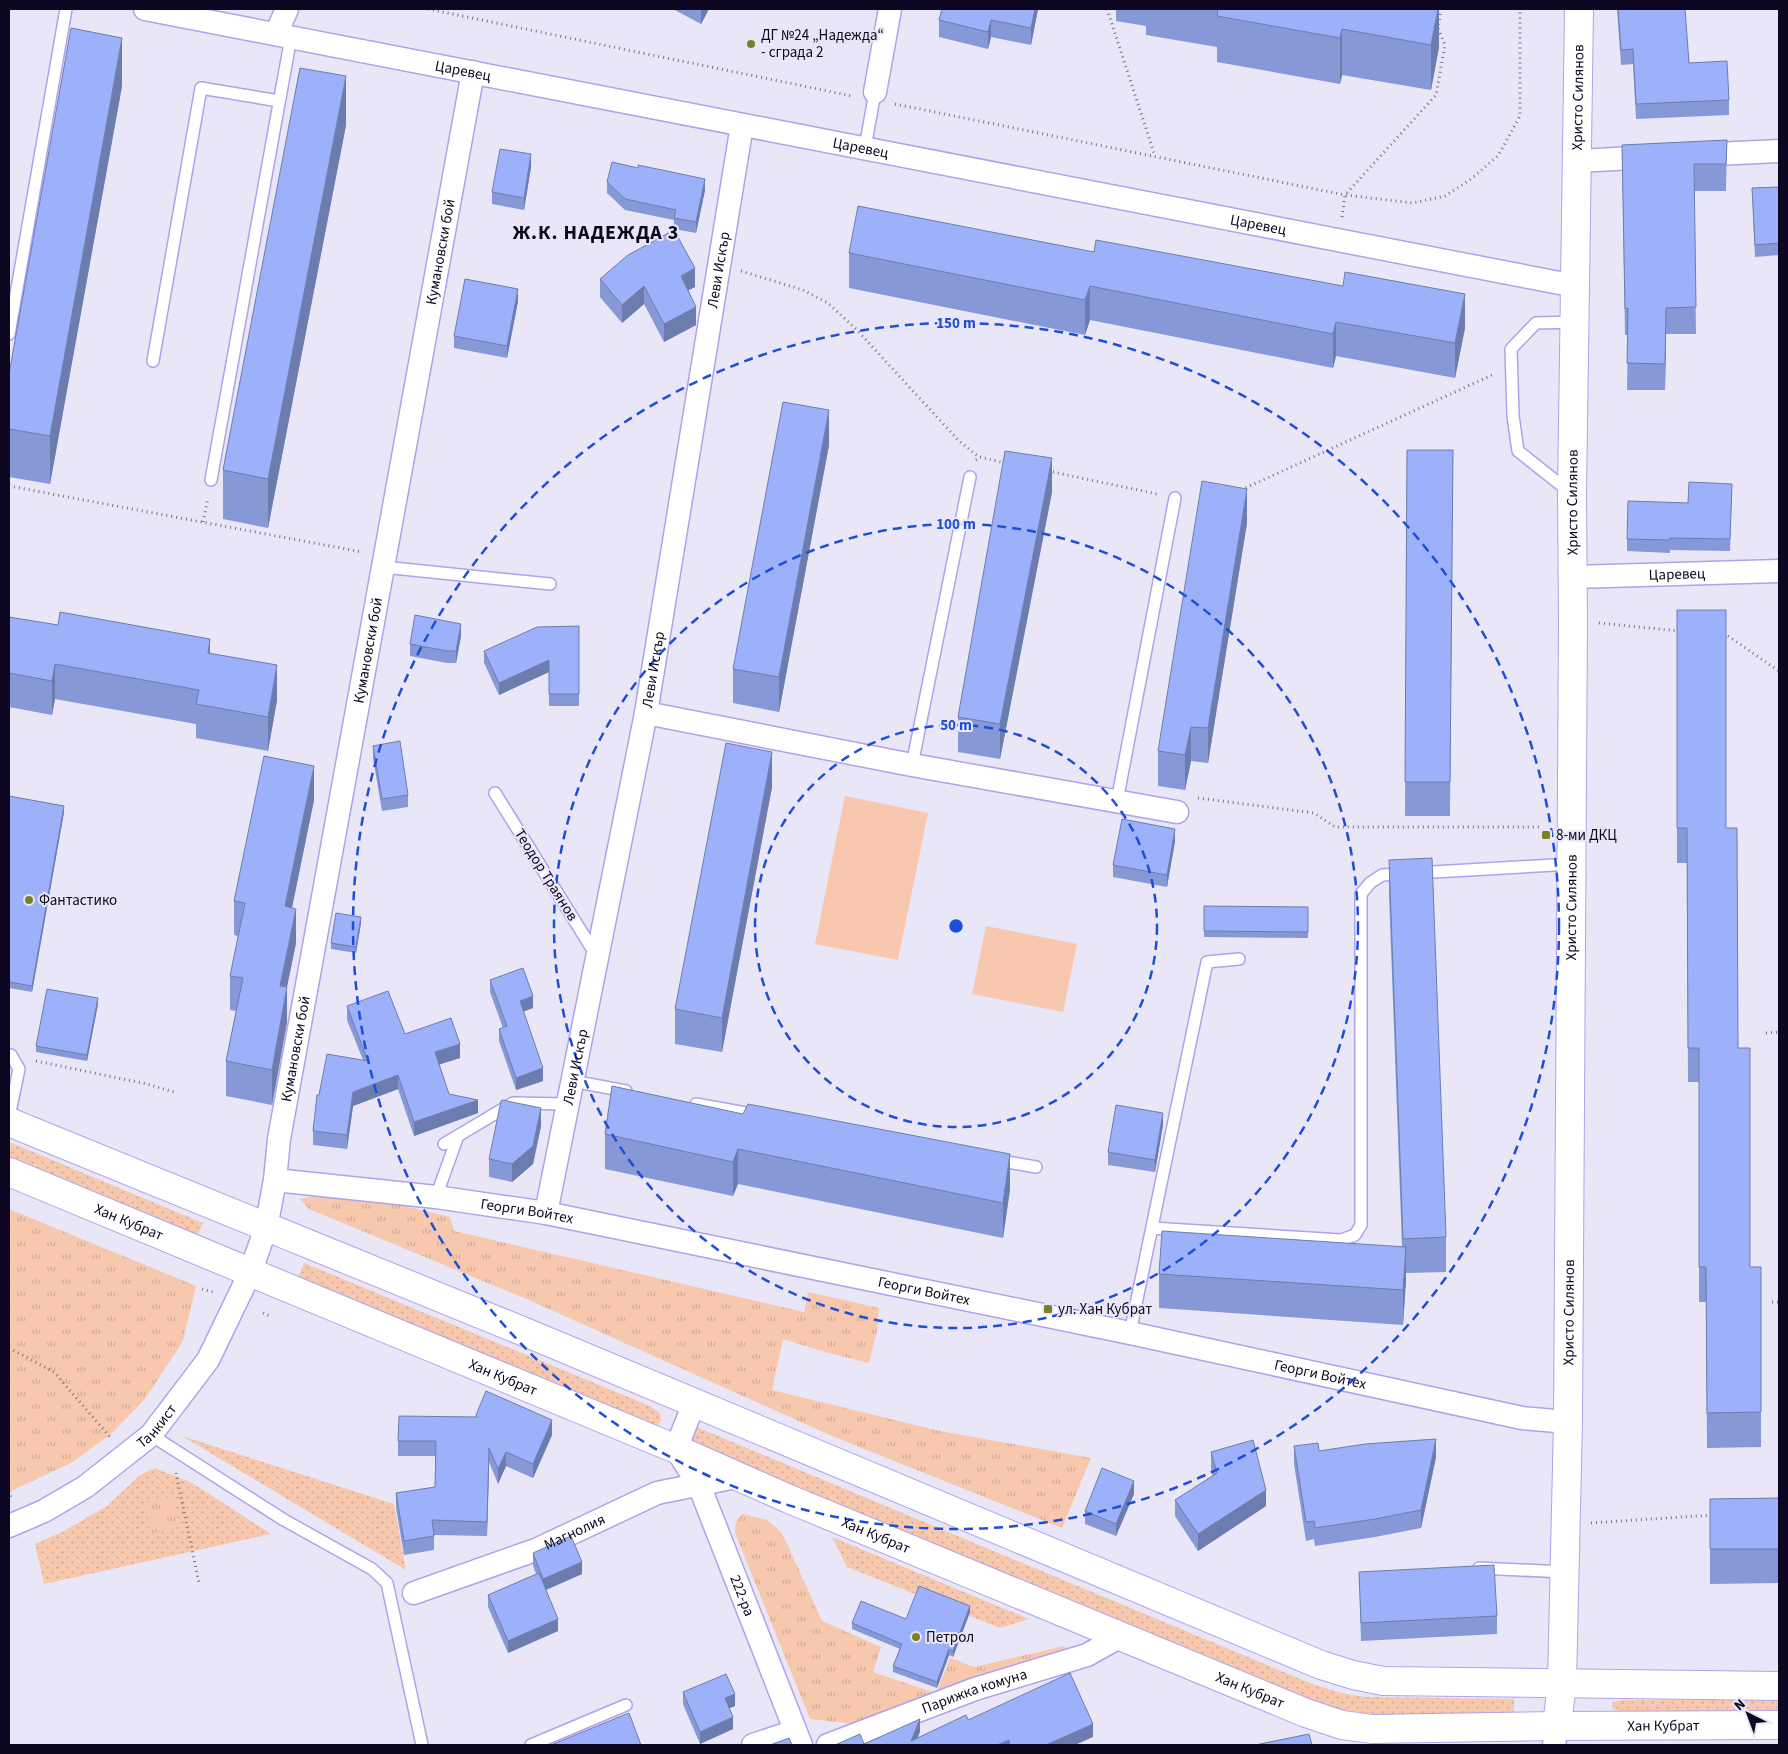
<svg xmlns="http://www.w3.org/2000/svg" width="1788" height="1754" viewBox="0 0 1788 1754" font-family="'Source Sans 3',sans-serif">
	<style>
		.grass { fill: url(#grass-dots) }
		.park { fill: url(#park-tufts) }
		.garden { fill: #f7c8ad }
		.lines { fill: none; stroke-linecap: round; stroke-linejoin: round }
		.lane-casing { stroke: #afa2ed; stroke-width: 14 }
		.street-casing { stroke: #afa2ed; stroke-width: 25 }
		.secondary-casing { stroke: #afa2ed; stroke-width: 30 }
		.path { stroke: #787388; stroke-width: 3; stroke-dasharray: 1 4; stroke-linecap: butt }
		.lane { stroke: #fff; stroke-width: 11 }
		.street { stroke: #fff; stroke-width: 22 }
		.secondary { stroke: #fff; stroke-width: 28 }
		.wall { fill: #8698d6 }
		.shaded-wall { fill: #6d7cae }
		.building { fill: #9cb1f9; stroke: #6d7cae }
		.ring { fill: none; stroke: #1d4ed8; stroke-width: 2.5; stroke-dasharray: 9 6 }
		.poi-dot { fill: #7c7f29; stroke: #e9e7f7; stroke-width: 2 }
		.labels { text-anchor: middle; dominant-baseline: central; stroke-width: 4; stroke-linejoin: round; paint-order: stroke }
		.poi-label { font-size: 15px; fill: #0e0721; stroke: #e9e7f7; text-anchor: start }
		.street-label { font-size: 15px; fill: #0e0721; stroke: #e9e7f7 }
		.district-label { font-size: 20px; font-weight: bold; letter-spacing: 1px; fill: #0e0721; stroke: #e9e7f7 }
		.centre { fill: #1d4ed8; stroke: #e9e7f7; stroke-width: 2.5 }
		.ring-label { font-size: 15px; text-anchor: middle; font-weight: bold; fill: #1d4ed8; stroke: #e9e7f7; stroke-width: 4; stroke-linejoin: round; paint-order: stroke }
	</style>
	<defs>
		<pattern id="grass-dots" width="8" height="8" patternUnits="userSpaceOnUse" patternTransform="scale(1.25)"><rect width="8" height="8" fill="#f7c8ad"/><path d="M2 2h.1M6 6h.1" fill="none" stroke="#d3aa95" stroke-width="1.8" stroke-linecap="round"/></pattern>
		<pattern id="park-tufts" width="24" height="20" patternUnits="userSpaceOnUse" patternTransform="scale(1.25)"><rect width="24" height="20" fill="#f7c8ad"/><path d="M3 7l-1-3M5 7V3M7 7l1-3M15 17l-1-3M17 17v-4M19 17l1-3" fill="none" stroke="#d3aa95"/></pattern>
	</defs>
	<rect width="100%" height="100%" fill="#e9e7f7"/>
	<path class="grass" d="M9 1142 203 1223 196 1238 9 1160Z
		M304 1263 650 1406 660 1413 661 1420 657 1427 297 1280Z
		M694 1426 1315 1685 1345 1694 1366 1697 1514 1699V1717L1366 1718 1348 1714 1284 1691 1064 1597 688 1443Z
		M182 1436 394 1504 406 1570Z
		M155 1468 192 1483 271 1534 44 1584 35 1544 64 1531 107 1506 140 1475Z
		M832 1537 1029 1619 1000 1628 847 1567Z
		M1623 1700H1779V1712H1621L1613 1709 1612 1706 1613 1702Z"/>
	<path class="park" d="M343 1191 450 1217 454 1231 804 1312 808 1292 879 1308 877 1331 869 1363 825 1352 783 1339 772 1390 940 1431 1091 1458 1062 1528 832 1436 531 1301 309 1209 300 1199Z
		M9 1209 196 1286 183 1341 145 1399 111 1434 71 1463 9 1492Z
		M173 1497 179 1527 151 1533 145 1503Z
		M742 1514 767 1520 782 1533 822 1621 881 1647 873 1672 936 1693 950 1658 974 1667 1064 1646 1075 1656 863 1725 810 1719 735 1533C735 1525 736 1520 742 1514Z"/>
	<path class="garden" d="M845 796 928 813 898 960 815 944Z
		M986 926 1077 944 1063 1012 972 994Z"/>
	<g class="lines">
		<defs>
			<path id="lane" d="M865 148 875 92
				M9 334 66 9
				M153 361 201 88 279 101
				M211 480 291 37
				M1571 493 1518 451 1513 416 1511 349 1536 323 1575 322
				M383 567 550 584
				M912 765 970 477
				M495 793 596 955
				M1117 801 1175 498
				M572 1081 626 1091
				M696 1104 757 1115
				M9 1117 19 1069 11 1055
				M444 1144 513 1103 567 1104
				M996 1160 1036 1167
				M436 1197 458 1136
				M1152 1228 1341 1240 1355 1235 1361 1225V894L1370 883 1382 875 1571 864
				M1130 1333 1207 962 1239 959
				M151 1435 284 1520 372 1569 387 1583 422 1745
				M1479 1568 1564 1572
				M531 1745 626 1705"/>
			<g id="street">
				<path id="s1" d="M145 9 1575 286"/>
				<path d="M276 34 287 9"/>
				<path d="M875 92 890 9"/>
				<path d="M1695 155 1779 151"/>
				<path d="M1578 161 1651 157"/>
				<path id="s2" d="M1573 577 1779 571"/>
				<path d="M646 713 912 765 1177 812"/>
				<path id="s3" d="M275 1180 436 1197 546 1213 1130 1333 1522 1418 1568 1422"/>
				<path id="s4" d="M546 1213 646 713 742 125"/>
				<path id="s5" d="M694 1403 676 1449 699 1485 801 1745"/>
				<path id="s6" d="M9 1526 44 1511 85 1487 151 1435 208 1360 250 1273 266 1228 275 1180 279 1139 473 72"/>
				<path id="s7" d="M414 1593 538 1549 657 1493 736 1477"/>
				<path d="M753 1745 795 1731"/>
				<path id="s8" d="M828 1745 975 1689 1087 1655 1121 1636"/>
				<path d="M1554 1745 1557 1726"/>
			</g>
			<g id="secondary">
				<path d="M9 1122 532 1335 1321 1665 1353 1675 1383 1681 1779 1686"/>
				<path id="s9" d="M9 1172 676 1449 789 1499 1306 1713 1342 1725 1372 1729 1557 1726 1779 1725"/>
				<path id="s10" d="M1557 1726 1562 1683 1568 1422 1573 622 1572 494 1579 9"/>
			</g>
		</defs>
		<use href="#lane" class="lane-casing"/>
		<use href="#street" class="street-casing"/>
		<use href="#secondary" class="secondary-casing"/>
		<path class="path" d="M428 9 852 96
			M1107 9 1155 156
			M895 104 1345 195 1413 203 1445 196 1471 179 1498 156 1520 116V9
			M1342 217 1345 195 1436 95 1445 45 1438 28 1441 9
			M741 271 803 290 828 303 856 329 959 441 979 457
			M976 460 980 457 1005 463
			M1048 471 1157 494
			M9 486 362 552
			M1241 490 1492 375
			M203 522 208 498
			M1599 623 1679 631
			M1723 636H1728L1779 671
			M1198 798 1314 813 1335 827H1539
			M1766 1033 1779 1032
			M36 1061 147 1084 177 1093
			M202 1289 213 1292
			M1772 1302H1779
			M263 1313 272 1317
			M9 1348 54 1372 110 1437
			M176 1473 199 1583
			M9 1491 12 1499
			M1591 1523 1712 1515"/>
		<use href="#lane" class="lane"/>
		<use href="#street" class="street"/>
		<use href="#secondary" class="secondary"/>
	</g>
	<path class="wall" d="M673 9H709L701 24Z
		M1038 9 1031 45 991 37 988 49 939 37V20Z
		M1116 9H1439V47L1431 90 1342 75 1340 84 1217 62V47L1146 35V26L1116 21Z
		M1617 9H1685L1689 63 1729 100V115L1636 119 1633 64 1621 65Z
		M122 86 50 484 9 477V374Z
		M346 125 268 528 223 519V470Z
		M1727 140 1726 191H1694L1696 334H1666L1665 390H1627L1628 335H1625L1622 145Z
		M531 167 524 210 492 204V192Z
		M638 168 705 190 696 233 674 229V220L625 210 607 193V182Z
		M1779 187V255L1755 257 1752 188Z
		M849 253 1465 328 1455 378 1336 356 1333 368 1090 320 1085 335 849 288Z
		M600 279 695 287 688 290 696 325 664 342 644 304 622 323 600 297Z
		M518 301 507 358 454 348V336Z
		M829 445 779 712 733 703V669Z
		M1407 450H1453L1450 816H1405Z
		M1732 484 1730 551 1670 550V553L1627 551V539L1688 503Z
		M1052 492 1000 759 958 752V717Z
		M1247 523 1208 763 1191 761 1185 790 1158 786V751Z
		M1677 610 1726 828 1738 1048 1750 1267H1761V1447L1707 1448 1706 1302H1699V1082H1688L1687 863H1677Z
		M9 617 210 653 277 700 268 751 196 738V724L55 699 52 715 9 707Z
		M579 626V706H549V672L499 695 484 663V651Z
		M461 636 456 663H447L410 656V644Z
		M373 746 408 795V807L382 811 373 758Z
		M772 787 722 1052 675 1044V1009Z
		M9 796 64 812 32 992 9 988Z
		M314 800 292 908 296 943 287 987V1022L272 1105 226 1096V1061L236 1011 230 1010V976L238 936 234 935V901Z
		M1175 841 1167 887 1113 877V865Z
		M1389 860 1446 1237V1272L1406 1273 1403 1325 1159 1308V1274L1402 1247 1389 894Z
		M1204 906 1308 907V938L1204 937Z
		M361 923 356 953 331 949V943Z
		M490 980 533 1008 523 1011 543 1081 516 1090 499 1041V1029L503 1028 490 992Z
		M98 1004 87 1061 36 1052V1046Z
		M347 1006 405 1034 460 1058 439 1064 449 1094 478 1113 414 1136 398 1089 353 1106 347 1149 313 1145V1131L319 1095 363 1060 347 1020Z
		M612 1086 1010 1189 1003 1238 738 1184 733 1196 605 1169V1134Z
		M1163 1125 1155 1172 1108 1165V1152Z
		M541 1126 533 1164 512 1182 489 1177V1159Z
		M476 1415 552 1435 533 1478 506 1466 498 1484 489 1462 487 1536 434 1535V1550L404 1555 396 1508V1493L435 1487 436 1456H398V1441L476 1417Z
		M1294 1446 1319 1451 1436 1457 1421 1528 1375 1537 1315 1546 1314 1539 1306 1541 1294 1464Z
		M1211 1452 1266 1506 1198 1551 1175 1516V1500L1213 1476 1211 1469Z
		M1134 1494 1116 1536 1085 1524V1511Z
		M1779 1498V1583L1710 1584V1499Z
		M533 1553 582 1574 546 1590 558 1631 508 1653 488 1607V1595L536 1574 533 1565Z
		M1359 1572 1497 1616V1634L1361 1641Z
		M970 1612 953 1657 949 1655 937 1688 893 1672V1666L900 1649 852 1629V1623L906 1619Z
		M683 1692 735 1706 729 1708 733 1729 700 1744 683 1704Z"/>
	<path class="shaded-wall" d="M701 9H709L701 24Z
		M1035 9H1038L1031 45V28Z
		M1438 9H1439V47L1431 90V45Z
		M991 20V37L988 49V32Z
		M1342 29V75L1340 84V38Z
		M122 38V86L50 484V436Z
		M346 76V125L268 528V479Z
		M531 154V167L524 210V198Z
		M705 179V190L696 233V222Z
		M695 268V287L681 294V276Z
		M644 286V304L622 323V305Z
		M1090 286V320L1085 335V300Z
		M518 289V301L507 358V346Z
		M1465 294V328L1455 378V343Z
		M696 307V325L664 342V324Z
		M1666 308V334L1665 390V364Z
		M1336 322V356L1333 368V334Z
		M829 410V445L779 712V677Z
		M1052 458V492L1000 759V724Z
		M1247 489V523L1208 763V728Z
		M461 624V636L456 663V651Z
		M210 639V674L208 653Z
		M549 660V672L499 695V683Z
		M55 664V699L52 715V681Z
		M277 665V700L268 751V717Z
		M1191 727V761L1185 790V755Z
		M772 752V787L722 1052V1018Z
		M314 766V800L285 941V906Z
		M64 806V812L32 992V986Z
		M1175 829V841L1167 887V875Z
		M296 909V943L280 1020V986Z
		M361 917V923L356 953V947Z
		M287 987V1022L272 1105V1070Z
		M533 996V1008L520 1013V1001Z
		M98 998V1004L87 1061V1055Z
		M460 1044V1058L435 1066V1052Z
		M543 1068V1081L516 1090V1078Z
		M398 1075V1089L353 1106 347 1149V1135L353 1092Z
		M478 1100V1113L414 1136V1122Z
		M541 1108V1126L533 1164 512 1182V1164Z
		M1163 1113V1125L1155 1172V1160Z
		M738 1149V1184L733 1196V1162Z
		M1010 1154V1189L1003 1238V1203Z
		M1406 1247V1282L1403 1325V1290Z
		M552 1420V1435L533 1478V1464Z
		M1436 1439V1457L1421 1528V1510Z
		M489 1448V1462L487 1536V1522Z
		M506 1452V1466L498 1484V1469Z
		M1134 1481V1494L1116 1536V1524Z
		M1266 1490V1506L1198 1551V1534Z
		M582 1562V1574L543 1591V1579Z
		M970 1606V1612L953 1657V1651Z
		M558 1619V1631L508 1653V1641Z
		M949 1649V1655L937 1688V1682Z
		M735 1694V1706L725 1710V1698Z
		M733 1717V1729L700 1744V1732Z
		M920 1719V1732L915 1745 911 1741Z
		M1093 1724V1737L1075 1745H1046Z
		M1009 1740V1745H997Z"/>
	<path class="building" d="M942 9H1035L1031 28 991 20 988 32 939 20Z
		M1218 9H1438L1431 45 1342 29 1340 38 1217 16Z
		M1618 9H1685L1689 63 1727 61 1729 100 1636 104 1633 49 1621 50Z
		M71 28 122 38 50 436 9 429V374Z
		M300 68 346 76 268 479 223 470Z
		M1727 140 1726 164H1694L1696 307 1666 308 1665 364 1627 363 1628 308 1625 309 1622 145Z
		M500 149 531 154 524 198 492 192Z
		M612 162 638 168V165L705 179 696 222 674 218 676 210 625 199 607 182Z
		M1779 187V243L1755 245 1752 188Z
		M858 206 1094 252 1096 240 1343 286 1345 272 1465 294 1455 343 1336 322 1333 334 1090 286 1085 300 849 253Z
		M674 230 695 268 681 276 696 307 664 324 644 286 622 305 600 279 628 255Z
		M465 279 518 289 507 346 454 336Z
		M783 402 829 410 779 677 733 669Z
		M1407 450H1453L1450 782H1405Z
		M1005 451 1052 458 1000 724 958 717Z
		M1202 481 1247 489 1208 728 1191 727 1185 755 1158 751Z
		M1689 482 1732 484 1730 539 1670 538V540L1627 539 1628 501 1688 503Z
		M1677 610H1726V828H1737L1738 1048H1750V1267H1761V1412L1707 1413 1706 1267H1699V1048H1688L1687 828H1677Z
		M60 612 210 639 208 653 277 665 268 717 196 704 199 690 55 664 52 681 9 673V617L58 625Z
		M415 615 461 624 456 651H447L410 644Z
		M579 626V694H549V660L499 683 484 651 537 627Z
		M400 741 408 795 382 799 373 746Z
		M726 743 772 752 722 1018 675 1009Z
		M264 756 314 766 285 906 296 909 280 986 287 987 272 1070 226 1061 243 978 230 976 245 903 234 901Z
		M9 796 64 806 32 986 9 982Z
		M1122 819 1175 829 1167 875 1113 865Z
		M1432 858 1446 1237 1403 1239 1389 860Z
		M1204 906 1308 907V932L1204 931Z
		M336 913 361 917 356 947 331 943Z
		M523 968 533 996 520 1001 543 1068 516 1078 499 1029 507 1026 490 980Z
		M47 989 98 998 87 1055 36 1046Z
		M388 991 405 1034 451 1018 460 1044 435 1052 449 1094 478 1100 414 1122 398 1075 353 1092 347 1135 313 1131 317 1095H319L327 1054 368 1061 347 1006Z
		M612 1086 743 1114 748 1104 1010 1154 1003 1203 738 1149 733 1162 605 1134Z
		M502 1100 541 1108 533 1146 512 1164 489 1159 501 1101Z
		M1116 1105 1163 1113 1155 1160 1108 1152Z
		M1162 1231 1406 1247 1403 1290 1159 1274Z
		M486 1391 552 1420 533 1464 506 1452 498 1469 489 1448 487 1522 432 1520 434 1536 404 1541 396 1493 435 1487 436 1441H398L399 1416 477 1417 476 1415Z
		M1436 1439 1421 1510 1375 1519 1315 1528 1314 1521 1306 1522 1294 1446 1318 1443 1319 1451 1365 1444Z
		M1253 1440 1266 1490 1198 1534 1175 1500 1217 1473 1211 1452Z
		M1102 1468 1134 1481 1116 1524 1085 1511Z
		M1779 1498V1549H1710V1499Z
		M571 1536 582 1562 543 1579 533 1553Z
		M1494 1565 1497 1616 1361 1623 1359 1572Z
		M539 1573 558 1619 508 1641 488 1595Z
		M919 1586 970 1606 953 1651 949 1649 937 1682 893 1666 902 1644 852 1623 861 1601 906 1619Z
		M1070 1673 1093 1724 1046 1745H1010L1009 1740 997 1745H835L860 1734 864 1744 920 1719 911 1741 966 1715 968 1720Z
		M726 1674 735 1694 725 1698 733 1717 700 1732 683 1692Z
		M629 1713 641 1745H551Z
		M1309 1734 1312 1745H1255Z
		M789 1738 792 1745H770Z"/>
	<g class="ring">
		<circle cx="956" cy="926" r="201"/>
		<circle cx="956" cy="926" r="402"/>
		<circle cx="956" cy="926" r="603"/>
	</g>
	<g class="poi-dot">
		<circle cx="751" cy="44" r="5"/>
		<rect x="1541" y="830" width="10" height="10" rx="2.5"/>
		<circle cx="29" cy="900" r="5"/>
		<rect x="1043" y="1304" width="10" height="10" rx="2.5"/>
		<circle cx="916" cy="1637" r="5"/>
	</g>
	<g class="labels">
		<g class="poi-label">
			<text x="761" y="35">ДГ №24 „Надежда“<tspan x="761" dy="17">- сграда 2</tspan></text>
			<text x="1556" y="835">8-ми ДКЦ</text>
			<text x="39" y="900">Фантастико</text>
			<text x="1058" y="1309">ул. Хан Кубрат</text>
			<text x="926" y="1637">Петрол</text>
		</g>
		<g class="street-label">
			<text stroke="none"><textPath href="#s1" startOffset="324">Царевец</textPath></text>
			<text stroke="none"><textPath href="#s10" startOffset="1629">Христо Силянов</textPath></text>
			<text stroke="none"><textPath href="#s1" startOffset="729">Царевец</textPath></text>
			<text stroke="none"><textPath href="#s1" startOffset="1134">Царевец</textPath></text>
			<text stroke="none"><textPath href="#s6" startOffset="1400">Кумановски бой</textPath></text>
			<text stroke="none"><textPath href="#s4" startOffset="959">Леви Искър</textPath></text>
			<text stroke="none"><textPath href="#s10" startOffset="1224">Христо Силянов</textPath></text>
			<text stroke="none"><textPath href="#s2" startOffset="104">Царевец</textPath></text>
			<text stroke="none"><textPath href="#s6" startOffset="995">Кумановски бой</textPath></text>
			<text stroke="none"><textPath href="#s4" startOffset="554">Леви Искър</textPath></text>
			<text transform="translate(546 875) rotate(58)">Теодор Траянов</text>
			<text stroke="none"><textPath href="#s10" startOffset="819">Христо Силянов</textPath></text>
			<text stroke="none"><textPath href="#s6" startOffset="590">Кумановски бой</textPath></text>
			<text stroke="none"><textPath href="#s4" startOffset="149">Леви Искър</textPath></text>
			<text stroke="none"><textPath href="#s3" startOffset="254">Георги Войтех</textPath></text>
			<text stroke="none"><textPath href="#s9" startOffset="130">Хан Кубрат</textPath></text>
			<text stroke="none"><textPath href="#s3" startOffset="659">Георги Войтех</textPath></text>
			<text stroke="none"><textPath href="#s10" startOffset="414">Христо Силянов</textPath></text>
			<text stroke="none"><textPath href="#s3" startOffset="1064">Георги Войтех</textPath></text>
			<text stroke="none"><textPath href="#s9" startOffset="535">Хан Кубрат</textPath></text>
			<text stroke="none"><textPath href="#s6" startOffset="180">Танкист</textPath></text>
			<text stroke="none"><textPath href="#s7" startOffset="172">Магнолия</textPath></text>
			<text stroke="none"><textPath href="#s9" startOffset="940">Хан Кубрат</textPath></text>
			<text stroke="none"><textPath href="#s5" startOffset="211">222-ра</textPath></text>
			<text stroke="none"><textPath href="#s9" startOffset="1345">Хан Кубрат</textPath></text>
			<text stroke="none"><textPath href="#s8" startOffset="156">Парижка комуна</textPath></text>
			<text stroke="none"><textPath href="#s9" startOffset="1765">Хан Кубрат</textPath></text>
		</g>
		<g class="district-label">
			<text x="596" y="233">Ж.К. НАДЕЖДА 3</text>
		</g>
	</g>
	<circle cx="956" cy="926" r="8" class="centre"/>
	<g class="ring-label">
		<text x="956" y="328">150 m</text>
		<text x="956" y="529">100 m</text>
		<text x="956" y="730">50 m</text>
	</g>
	<rect width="1788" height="1754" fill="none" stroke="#0e0721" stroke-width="20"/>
	<g transform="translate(1748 1714) rotate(318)" stroke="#e9e7f7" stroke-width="4" paint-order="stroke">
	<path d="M0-4L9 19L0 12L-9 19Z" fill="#0e0721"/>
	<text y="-8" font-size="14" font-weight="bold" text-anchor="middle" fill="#0e0721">N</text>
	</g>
</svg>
